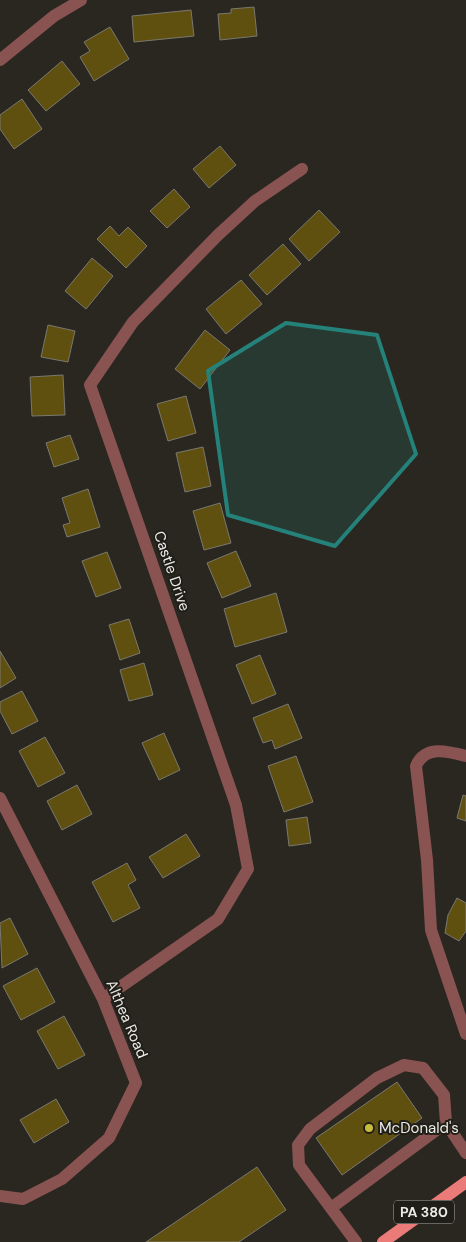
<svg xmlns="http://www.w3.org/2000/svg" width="466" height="1242" viewBox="0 0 466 1242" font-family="'DM Sans',sans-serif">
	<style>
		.building { fill: #60500f; stroke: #7a7870 }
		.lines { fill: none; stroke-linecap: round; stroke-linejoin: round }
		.minor { stroke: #895351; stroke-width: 12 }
		.major { stroke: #ea7b79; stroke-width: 12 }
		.marked { fill: #25827a; fill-opacity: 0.2; stroke: #25827a; stroke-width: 4; stroke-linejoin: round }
		.poi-dot { fill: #c7bb3c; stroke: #1f1e17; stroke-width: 2 }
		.labels { text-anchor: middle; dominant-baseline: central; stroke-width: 4; stroke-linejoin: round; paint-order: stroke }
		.shield { fill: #1f1e17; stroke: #aeada8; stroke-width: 1 }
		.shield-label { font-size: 14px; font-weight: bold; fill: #eceae6 }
		.street-label { font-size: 15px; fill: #eceae6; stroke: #1f1e17 }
		.poi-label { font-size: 15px; fill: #eceae6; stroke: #1f1e17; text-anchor: start }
	</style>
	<rect width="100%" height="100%" fill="#292720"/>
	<path class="building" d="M254 7 257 36 220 40 218 14 231 13V9Z
		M191 10 194 36 134 42 132 16Z
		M110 27 129 59 94 81 80 57 90 51 84 42Z
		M62 61 80 84 46 111 28 90Z
		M22 99 42 129 14 149 0 129V115Z
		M220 146 236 165 209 188 193 169Z
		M174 189 190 207 167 228 150 211Z
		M319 210 340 232 309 261 289 239Z
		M110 226 119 236 128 227 147 246 126 268 97 239Z
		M283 244 301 264 267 295 249 275Z
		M92 258 113 276 86 309 65 291Z
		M241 280 262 304 226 334 206 309Z
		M48 325 75 331 68 362 41 357Z
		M205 330 230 350 200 389 175 369Z
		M63 375 65 415 32 416 30 377Z
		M186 396 196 433 168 441 157 404Z
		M70 435 79 459 54 467 46 443Z
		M203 447 211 486 185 492 176 453Z
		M88 489 100 527 67 537 63 525 70 523 62 498Z
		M220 503 231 543 204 550 193 511Z
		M236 551 251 586 222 598 207 563Z
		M107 552 121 588 96 597 82 561Z
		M276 593 287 632 235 647 224 609Z
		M129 619 140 653 120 660 109 625Z
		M0 651 16 678 0 688Z
		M260 655 276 694 252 704 236 665Z
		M144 663 153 695 129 701 120 670Z
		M22 691 38 721 12 734 0 711V702Z
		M288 704 302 738 275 749 272 740 263 743 253 718Z
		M164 733 180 770 159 780 142 743Z
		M45 737 65 773 38 787 19 751Z
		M296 756 313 802 284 812 268 766Z
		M77 785 92 814 62 830 47 801Z
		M463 795 466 796V821L457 818Z
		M307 817 311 843 289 846 286 820Z
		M186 834 200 856 163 878 149 857Z
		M127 863 136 880 128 885 140 908 113 922 92 882Z
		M457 898 466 903V931L459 941 445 933 448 915Z
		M10 918 28 954 2 968 0 923Z
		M37 968 55 1002 21 1020 3 986Z
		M64 1016 85 1055 58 1069 37 1031Z
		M397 1082 422 1118 342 1175 316 1138Z
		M56 1099 69 1122 34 1143 20 1120Z
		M257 1167 286 1210 239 1242H146Z"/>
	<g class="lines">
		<path class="minor" d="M0 60 54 16 81 0
			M466 756C447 751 425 745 416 766L427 860 431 930 466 1034
			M0 798 103 999 136 1083 109 1138 62 1179 23 1199 0 1196
			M103 999 218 919 248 869 236 805 90 385 133 322 218 235 255 201 302 169
			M446 1123 466 1153
			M331 1208 446 1123 444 1095 423 1068 404 1065 377 1078 310 1129 298 1145 299 1165 356 1242"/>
		<path class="major" d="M383 1242 466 1182"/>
	</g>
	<path class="marked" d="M286 323 377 335 416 454 335 546 228 515 208 371Z"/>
	<circle class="poi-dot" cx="369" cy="1128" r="5"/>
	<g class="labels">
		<rect class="shield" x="394" y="1200.5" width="60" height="23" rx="4"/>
		<g class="shield-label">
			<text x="424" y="1212">PA 380</text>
		</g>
		<g class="street-label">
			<text transform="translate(172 571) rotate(71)">Castle Drive</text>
			<text transform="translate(127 1019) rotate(67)">Althea Road</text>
		</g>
		<g class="poi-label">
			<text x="379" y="1128">McDonald's</text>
		</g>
	</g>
</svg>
